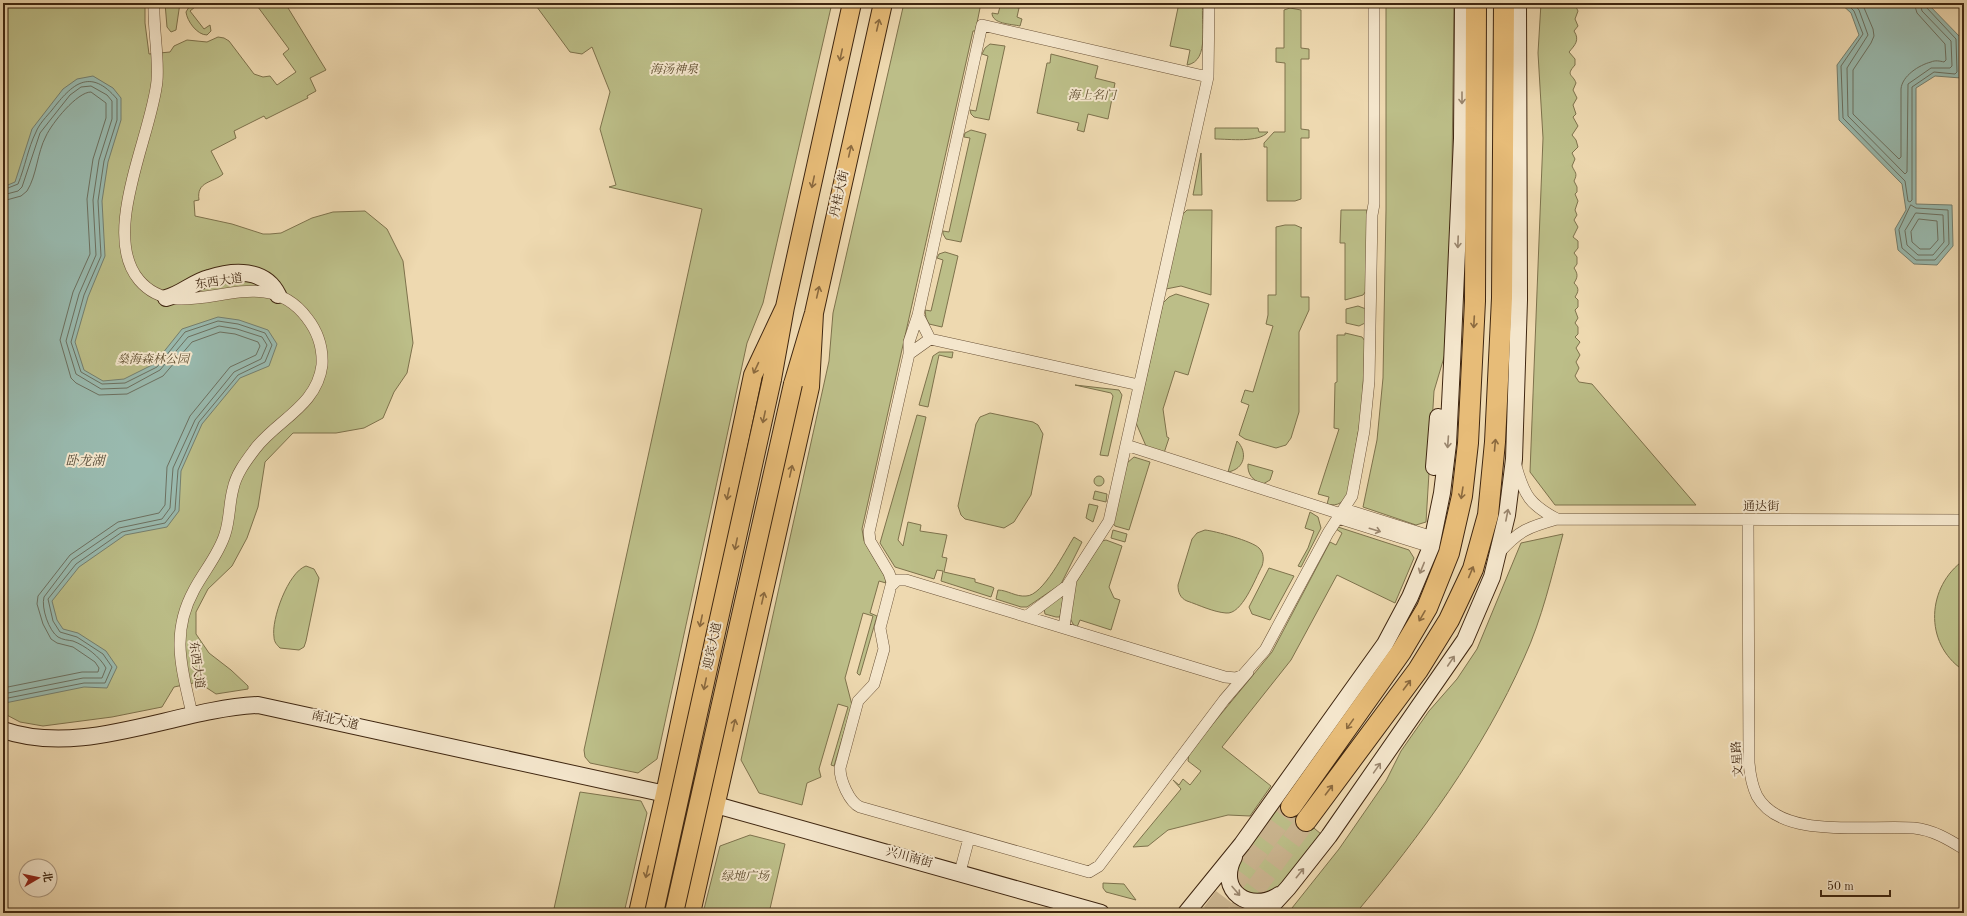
<svg xmlns="http://www.w3.org/2000/svg" width="1967" height="916" viewBox="0 0 1967 916" font-family="'Old Standard TT','Noto Serif SC',serif">
	<style>
		.green { fill: #bcbe88; stroke: #7e724c }
		.water { fill: #99baaf; stroke: #757f6f }
		.lines { fill: none; stroke-linecap: round; stroke-linejoin: round }
		.shore { stroke: #6c7060; stroke-width: 1 }
		.highway-tunnel { stroke: #cbb590; stroke-width: 20; stroke-dasharray: 20 10; stroke-linecap: butt }
		.street-casing { stroke: #6b5338; stroke-width: 12 }
		.secondary-casing { stroke: #3f2610; stroke-width: 18 }
		.primary-casing { stroke: #3f2610; stroke-width: 20 }
		.highway-casing { stroke: #3f2610; stroke-width: 22 }
		.street { stroke: #f4e6cc; stroke-width: 11 }
		.secondary { stroke: #f4e6cc; stroke-width: 16 }
		.primary { stroke: #e7bc78; stroke-width: 18 }
		.highway { stroke: #e7bc78; stroke-width: 20 }
		.primary-bridge-casing { stroke: #3f2610; stroke-width: 20; stroke-linecap: butt }
		.primary-bridge { stroke: #e7bc78; stroke-width: 18 }
		.oneway { stroke: #8b6a3f }
		.oneway2 { stroke: #9a866e }
		.labels { text-anchor: middle; dominant-baseline: central; stroke-width: 4; stroke-linejoin: round; paint-order: stroke }
		.park-label { font-size: 12px; font-style: italic; fill: #5e4c2e; stroke: #f4e6cc }
		.street-label { font-size: 12px; fill: #3f2610; stroke: #f4e6cc }
		.water-label { font-size: 13px; font-style: italic; fill: #564b38; stroke: #f4e6cc }
	</style>
	<rect width="100%" height="100%" fill="#eed9b0"/>
	<filter id="stains"><feTurbulence type="fractalNoise" baseFrequency=".005" numOctaves="4"/><feColorMatrix values="0 0 0 0 .2 0 0 0 0 .09 0 0 0 0 .02 0 0 0 .5 -.17"/></filter>
	<radialGradient id="worn" r=".72"><stop offset=".6" stop-color="#630" stop-opacity="0"/><stop offset="1" stop-color="#630" stop-opacity=".3"/></radialGradient>
	<path class="green" d="M3 3H145V23L149 54 170 52 174 46 187 40 207 42 218 37 224 38 229 41 254 74 263 77 270 76 277 85 296 72 283 54 289 49 255 3H285L326 70 310 78 316 91 307 96 308 98 266 119 264 116 234 131 236 138 211 151 223 174C213 183 196 181 199 200L194 201 195 216 232 224 263 234H270L281 233 312 218 333 212 365 211 387 229 403 261 413 343 407 373 394 392 383 418 364 428 336 433H293L265 462 258 507 247 538 232 566 208 589 196 612V634L209 653 231 670 248 686V689L216 694 198 682 174 687 162 707 112 717 43 726 20 722 3 713Z
		M165 3H180L176 30 171 32 167 27Z
		M534 3H832L763 303 747 343 657 759 638 773 590 763 585 757 584 750 702 209 609 187 616 185 600 129 610 92 592 47 582 54 570 52Z
		M904 3H981L976 28 977 31H973L862 529 864 541 885 577 886 583 879 581 870 613 877 616 860 675H859L857 673 873 616 863 613 845 678 852 705 834 766 831 765 848 707 838 704 819 769 821 777 807 783 802 805 759 793 741 760 829 361 833 313Z
		M1001 3H1015L1014 7 1019 8 1017 17 1022 19 1020 26C1011 24 992 24 992 13L998 14Z
		M1179 3H1203C1200 21 1211 61 1187 65L1190 50 1170 46Z
		M1386 3H1454L1451 248 1445 354 1434 391 1426 522 1416 525 1363 507 1377 440 1383 378 1386 210Z
		M1541 3H1577L1575 5 1578 11 1575 19 1578 26 1574 31C1580 40 1575 45 1569 52L1575 59V65C1565 76 1573 74 1576 83L1573 90 1577 98 1573 105 1576 114 1573 117 1578 126 1572 135 1576 140 1578 147 1572 153 1575 159 1572 166C1575 173 1578 173 1574 181L1577 187V192L1575 194 1578 201 1575 210 1577 215 1574 220 1578 227 1573 237 1578 241V248L1574 253 1577 257V264L1574 268C1578 274 1578 277 1574 283 1579 288 1579 291 1575 297L1578 300V307L1575 310 1578 318 1575 323 1578 327V334L1575 337 1580 342 1576 348 1580 355 1576 362 1579 368 1575 376 1579 382 1592 384 1696 505H1555L1530 472 1543 138 1538 53Z
		M192 6 195 7 190 11 204 29 210 25 211 31 207 35C197 35 187 21 186 12L189 7Z
		M1290 8 1301 10V48L1309 49V59H1301V129L1309 130V138H1301V199L1295 201H1267V147H1264V143L1274 132H1285V63L1276 62V48H1284V10Z
		M990 44 1005 46 989 120 974 117 971 114 970 110 976 111 988 56 982 54 985 48Z
		M1051 54 1098 66 1095 78 1115 83 1108 119 1088 114 1084 132 1077 130 1079 123 1037 113 1047 63H1050Z
		M1215 128H1258L1259 132H1268C1259 143 1229 139 1215 139Z
		M971 130 986 134 961 242 946 239 943 234V231L949 232 970 138 964 137 965 133Z
		M1201 153 1202 195H1193Z
		M1187 210H1212L1211 295 1181 286 1166 289 1182 215Z
		M1341 210H1367L1366 291 1363 295 1345 300V243H1340Z
		M1285 225H1295L1302 228H1301V297H1309V310L1299 332V412L1291 438 1286 445 1276 448 1245 439 1239 435 1249 405 1241 402 1245 390 1253 392 1273 326 1266 324 1268 315V295H1276V227Z
		M945 252 958 256 942 327 929 324 926 318 925 310 931 311 943 260 937 258 939 254Z
		M1176 294 1209 304 1188 375 1175 371 1163 409 1167 437 1169 438 1164 453 1146 446 1136 423 1163 303 1169 297Z
		M1358 306 1366 309 1365 323 1359 326 1346 323V309Z
		M1345 333 1362 337 1365 341 1362 410 1348 493C1344 502 1338 507 1327 504L1329 497 1318 494 1339 429 1334 428 1335 383 1337 382V335H1345Z
		M939 352H953L952 358 939 355 928 407 919 405 933 356Z
		M1075 385 1119 390 1122 395 1108 456 1100 455 1113 396 1111 393Z
		M990 413 1033 422 1038 425 1043 434 1031 495 1014 522 1004 528 965 519 961 515 958 506 976 424 980 417Z
		M917 415 926 417 898 540 903 546 908 522 921 525 920 531 947 535 942 557 947 558 944 572 975 579V582L992 587 994 588 991 597 941 581 943 571 937 570 934 579 895 567 880 543Z
		M1237 441C1248 452 1245 469 1228 472Z
		M1134 457 1150 462 1129 530 1115 526 1113 523 1127 463Z
		M1248 464 1273 471 1270 480 1263 484C1253 481 1247 474 1248 464Z
		M1094 481a5 5 0 1 1 10 0a5 5 0 1 1-10 0Z
		M1095 491 1107 494 1106 502 1093 499Z
		M1089 504 1098 506 1093 522 1086 518Z
		M1310 512 1318 517 1321 528 1301 567 1298 566 1308 548 1314 531 1305 528Z
		M1338 527 1409 550 1414 558 1395 603 1337 575 1291 660 1222 747 1271 786 1250 816 1228 815 1168 830 1148 846 1133 847 1181 789 1173 780 1179 785 1183 779 1190 785 1201 771 1188 761 1189 753 1272 652 1330 542 1336 545 1342 533 1336 529Z
		M1113 530 1127 534 1125 542 1111 538Z
		M1205 530C1215 531 1252 541 1259 548 1264 553 1264 560 1262 566 1255 579 1242 615 1226 613 1213 612 1199 605 1187 601 1180 598 1178 592 1178 585L1192 539 1197 533Z
		M1563 534C1552 575 1542 619 1524 658 1483 751 1420 836 1356 913H1288L1339 849 1386 781 1401 751 1429 711 1457 679 1477 649 1521 543Z
		M1074 537 1082 542 1061 584 1027 607H1021L996 599 998 590C1007 590 1016 597 1026 596 1043 596 1065 551 1074 537Z
		M1106 540 1122 546 1109 587 1114 598 1120 600 1111 630 1080 620 1077 627 1073 624 1070 618 1075 584 1102 541Z
		M1964 560V680L1963 670C1923 643 1927 586 1964 560Z
		M306 566 314 569 319 578 306 641 304 647 299 650 280 648C277 645 274 642 274 637 271 620 288 572 306 566Z
		M1269 568 1294 576 1270 620 1252 614 1249 607Z
		M1061 597 1063 599 1060 617H1056L1045 614 1044 609Z
		M580 792 641 801 647 813 624 913H553Z
		M1282 801 1321 834 1276 892 1259 898 1236 886V862Z
		M750 835 785 844 769 913H703L720 846Z
		M1103 883 1124 884 1136 900 1106 892 1103 888Z"/>
	<path class="water" d="M1840 3H1927L1961 38V78L1935 76 1916 88V204L1952 205 1953 246 1937 265 1914 264 1898 250 1895 229 1906 210 1902 184 1839 120 1837 65 1859 35 1851 13Z
		M93 76 113 88 121 98V120L108 162 102 201 105 256 88 297 75 342 84 370 103 381 124 379 154 364 182 329 218 317 239 320 268 330 277 344 269 366 240 378 202 424 181 471 179 511 167 527 125 535 79 567 52 601 57 620 63 629 78 633 106 651 117 667 107 688 84 687 5 703 3 702V187L15 182 32 129 63 89 77 79Z"/>
	<g class="lines">
		<path class="shore" d="M1846 3 1854 11 1863 34 1841 66 1843 118 1905 181 1908 201 1910 202 1912 200V87L1934 72 1955 74 1957 72 1956 39 1926 7 1925 3
			M1853 3 1859 10 1868 35 1847 68 1848 116 1905 174 1907 172 1908 84 1931 68H1950L1952 66 1951 41 1922 11 1920 3
			M1862 3 1873 29 1874 36 1871 43 1853 70V114L1899 159 1901 157V89C1902 76 1919 65 1931 62 1935 60 1940 61 1944 62L1946 60 1945 44 1917 13 1914 3
			M3 190 18 184C25 167 28 148 36 132 39 124 47 116 52 110 72 84 90 67 117 99V120L104 161 98 201 101 256 84 295 71 342 81 372 102 384 125 383 157 367 185 332 218 321 238 324 265 333 272 345 265 362 238 375 199 422 178 470 175 510 165 523 122 532 76 564 48 599 53 621 60 632 77 637 103 654 112 667 105 683H84L3 699
			M3 195 18 191 22 187 40 133 70 95 81 87 91 86 107 95 112 101V119L99 160 93 200 96 255 79 294 66 341 76 374 101 389 127 388 160 370 188 337 219 326 237 329 262 337 267 345 261 359 234 372 195 420 173 468 170 508 162 519 119 528 72 560 44 597C41 608 49 631 58 637 63 640 68 640 73 641 86 646 100 657 106 668L102 678H83L3 694
			M3 201 21 196 27 191C37 175 37 153 46 136 52 123 77 92 91 92L106 103V118L93 159 87 199 90 254 73 292 60 340 71 378 76 383 99 395 127 394 163 376 192 342 220 332 235 334 258 342 260 346 256 355 230 367 190 416 167 467 165 505 159 513 118 522 70 555 38 596 37 604 43 624 51 639 57 643 73 647 95 662 99 668 98 672H82L3 688
			M1911 205 1916 208 1948 210 1949 244 1935 260H1916L1902 248 1899 230Z
			M1916 213 1943 215 1944 242 1933 255H1918L1907 245 1905 231Z
			M1919 219 1937 221 1938 240 1930 249H1920L1912 242 1911 232Z"/>
		<path class="highway-tunnel" d="M1212 913 1291 807
			M1237 913 1306 821"/>
		<defs>
			<path id="street" d="M154 3C153 29 159 55 157 81 152 134 100 234 139 280 183 332 259 254 307 318 318 332 323 347 322 365 317 406 277 420 255 449 246 461 236 474 233 489 229 503 230 519 225 534 219 554 204 571 194 590 170 634 182 669 192 714
				M1208 77 982 25 918 315 909 342V354L869 532 870 541 889 573 892 582 880 628 884 649 874 684 858 701 840 768C840 780 849 802 860 807L1089 872 1099 866 1224 700 1248 672
				M918 315 930 339 1139 385
				M909 354 930 339
				M1126 445 1341 514
				M1344 509 1433 537
				M1338 518 1431 547
				M1557 519 1964 520
				M1748 521 1749 763C1750 774 1752 786 1757 796 1782 841 1871 824 1914 828 1933 830 1948 839 1964 849
				M1499 553C1519 530 1529 527 1557 519 1530 505 1524 495 1516 466
				M891 586 897 580H906L1225 677 1236 678 1243 675 1265 650 1328 533 1352 496 1364 431 1369 381 1372 215 1374 204V3
				M1027 616 1067 586 1109 521 1208 77 1209 3
				M1064 627 1071 581
				M960 872 969 838"/>
			<path id="secondary" d="M166 298C182 294 193 282 209 278 233 270 265 268 278 295
				M1434 467 1438 417
				M3 730C84 758 175 709 258 705L716 805 1101 913
				M1234 857C1216 891 1250 914 1279 895
				M1186 913 1242 844 1385 644 1410 597 1431 547 1442 493 1448 444 1452 364 1462 138 1463 3
				M1265 913 1288 888 1329 836 1465 640 1492 577 1507 515 1514 459 1519 300 1518 3"/>
			<path id="primary" d="M772 379 785 307 852 3
				M793 384 814 313 883 3
				M638 913 665 794 753 375 785 307
				M691 913 810 387 814 313"/>
			<path id="highway" d="M1291 807 1401 652 1427 608 1449 553 1462 496 1468 443 1475 301 1476 3
				M1306 821 1418 670 1449 620 1473 569 1488 515 1495 442 1502 298 1504 3"/>
		</defs>
		<use href="#street" class="street-casing"/>
		<use href="#secondary" class="secondary-casing"/>
		<use href="#primary" class="primary-casing"/>
		<use href="#highway" class="highway-casing"/>
		<use href="#street" class="street"/>
		<use href="#secondary" class="secondary"/>
		<use href="#primary" class="primary"/>
		<use href="#highway" class="highway"/>
		<defs>
			<path id="primary-bridge" d="M654 913 772 379
				M674 913 793 384"/>
		</defs>
		<use href="#primary-bridge" class="primary-bridge-casing"/>
		<use href="#primary-bridge" class="primary-bridge"/>
	</g>
	<defs><path id="oneway-shaft" d="M-6 0H5M1.5-3L5.5 0L1.5 3" fill="none" stroke-width="1.6" stroke-linecap="round" stroke-linejoin="round"/></defs>
	<g class="oneway">
		<use href="#oneway-shaft" transform="translate(878 25) rotate(-77)"/>
		<use href="#oneway-shaft" transform="translate(841 55) rotate(102)"/>
		<use href="#oneway-shaft" transform="translate(850 151) rotate(-77)"/>
		<use href="#oneway-shaft" transform="translate(813 182) rotate(102)"/>
		<use href="#oneway-shaft" transform="translate(818 292) rotate(-77)"/>
		<use href="#oneway-shaft" transform="translate(1474 322) rotate(93)"/>
		<use href="#oneway-shaft" transform="translate(756 368) rotate(115)"/>
		<use href="#oneway-shaft" transform="translate(764 417) rotate(102)"/>
		<use href="#oneway-shaft" transform="translate(1495 445) rotate(-85)"/>
		<use href="#oneway-shaft" transform="translate(791 471) rotate(-77)"/>
		<use href="#oneway-shaft" transform="translate(1462 493) rotate(99)"/>
		<use href="#oneway-shaft" transform="translate(728 494) rotate(102)"/>
		<use href="#oneway-shaft" transform="translate(736 544) rotate(102)"/>
		<use href="#oneway-shaft" transform="translate(1471 572) rotate(-67)"/>
		<use href="#oneway-shaft" transform="translate(763 598) rotate(-77)"/>
		<use href="#oneway-shaft" transform="translate(1422 616) rotate(120)"/>
		<use href="#oneway-shaft" transform="translate(701 621) rotate(102)"/>
		<use href="#oneway-shaft" transform="translate(705 684) rotate(102)"/>
		<use href="#oneway-shaft" transform="translate(1407 685) rotate(-53)"/>
		<use href="#oneway-shaft" transform="translate(1350 724) rotate(125)"/>
		<use href="#oneway-shaft" transform="translate(734 725) rotate(-77)"/>
		<use href="#oneway-shaft" transform="translate(1329 790) rotate(-53)"/>
		<use href="#oneway-shaft" transform="translate(647 872) rotate(103)"/>
	</g>
	<g class="oneway2">
		<use href="#oneway-shaft" transform="translate(1462 98) rotate(90)"/>
		<use href="#oneway-shaft" transform="translate(1458 242) rotate(92)"/>
		<use href="#oneway-shaft" transform="translate(1448 442) rotate(94)"/>
		<use href="#oneway-shaft" transform="translate(1507 515) rotate(-79)"/>
		<use href="#oneway-shaft" transform="translate(1375 530) rotate(17)"/>
		<use href="#oneway-shaft" transform="translate(1422 568) rotate(112)"/>
		<use href="#oneway-shaft" transform="translate(1451 661) rotate(-56)"/>
		<use href="#oneway-shaft" transform="translate(1377 768) rotate(-55)"/>
		<use href="#oneway-shaft" transform="translate(1300 873) rotate(-51)"/>
		<use href="#oneway-shaft" transform="translate(1236 891) rotate(49)"/>
	</g>
	<g class="labels">
		<g class="park-label">
			<text x="674" y="70">海汤神泉</text>
			<text x="1092" y="96">海上名门</text>
			<text x="153" y="360">燊海森林公园</text>
			<text x="745" y="877">绿地广场</text>
		</g>
		<g class="street-label">
			<text transform="translate(840 194) rotate(-77)">丹桂大街</text>
			<text transform="translate(219 282) rotate(-8)">东西大道</text>
			<text x="1761" y="507">通达街</text>
			<text transform="translate(713 646) rotate(-78)">迎宾大道</text>
			<text transform="translate(196 665) rotate(82)">东西大道</text>
			<text transform="translate(335 721) rotate(13)">南北大道</text>
			<text transform="translate(1738 759) rotate(-94)">文星路</text>
			<text transform="translate(909 858) rotate(15)">兴川南街</text>
		</g>
		<g class="water-label">
			<text x="85" y="461">卧龙湖</text>
		</g>
	</g>
	<rect width="1967" height="916" fill="none" stroke="#eed9b0" stroke-width="16"/>
	<rect x="4" y="4" width="1959" height="908" fill="none" stroke="#3f2610" stroke-width="2"/>
	<rect x="8" y="8" width="1951" height="900" fill="none" stroke="#3f2610"/>
	<g transform="translate(38 878) rotate(81)"><circle r="19" fill="#f4e6cc" stroke="#ac9981"/>
	<path d="M0-3L7 15L0 10L-7 15Z" fill="#8f2418"/>
	<text y="-6" font-size="11" font-weight="bold" text-anchor="middle" fill="#3f2610">北</text>
	</g>
	<path d="M1821 890v6h69v-6" fill="none" stroke="#3f2610" stroke-width="2"/>
	<text x="1827" y="890" font-size="12" fill="#3f2610" stroke="#f4e6cc" stroke-width="3" paint-order="stroke">50 m</text>
	<rect width="100%" height="100%" filter="url(#stains)"/>
	<rect width="100%" height="100%" fill="url(#worn)"/>
</svg>
